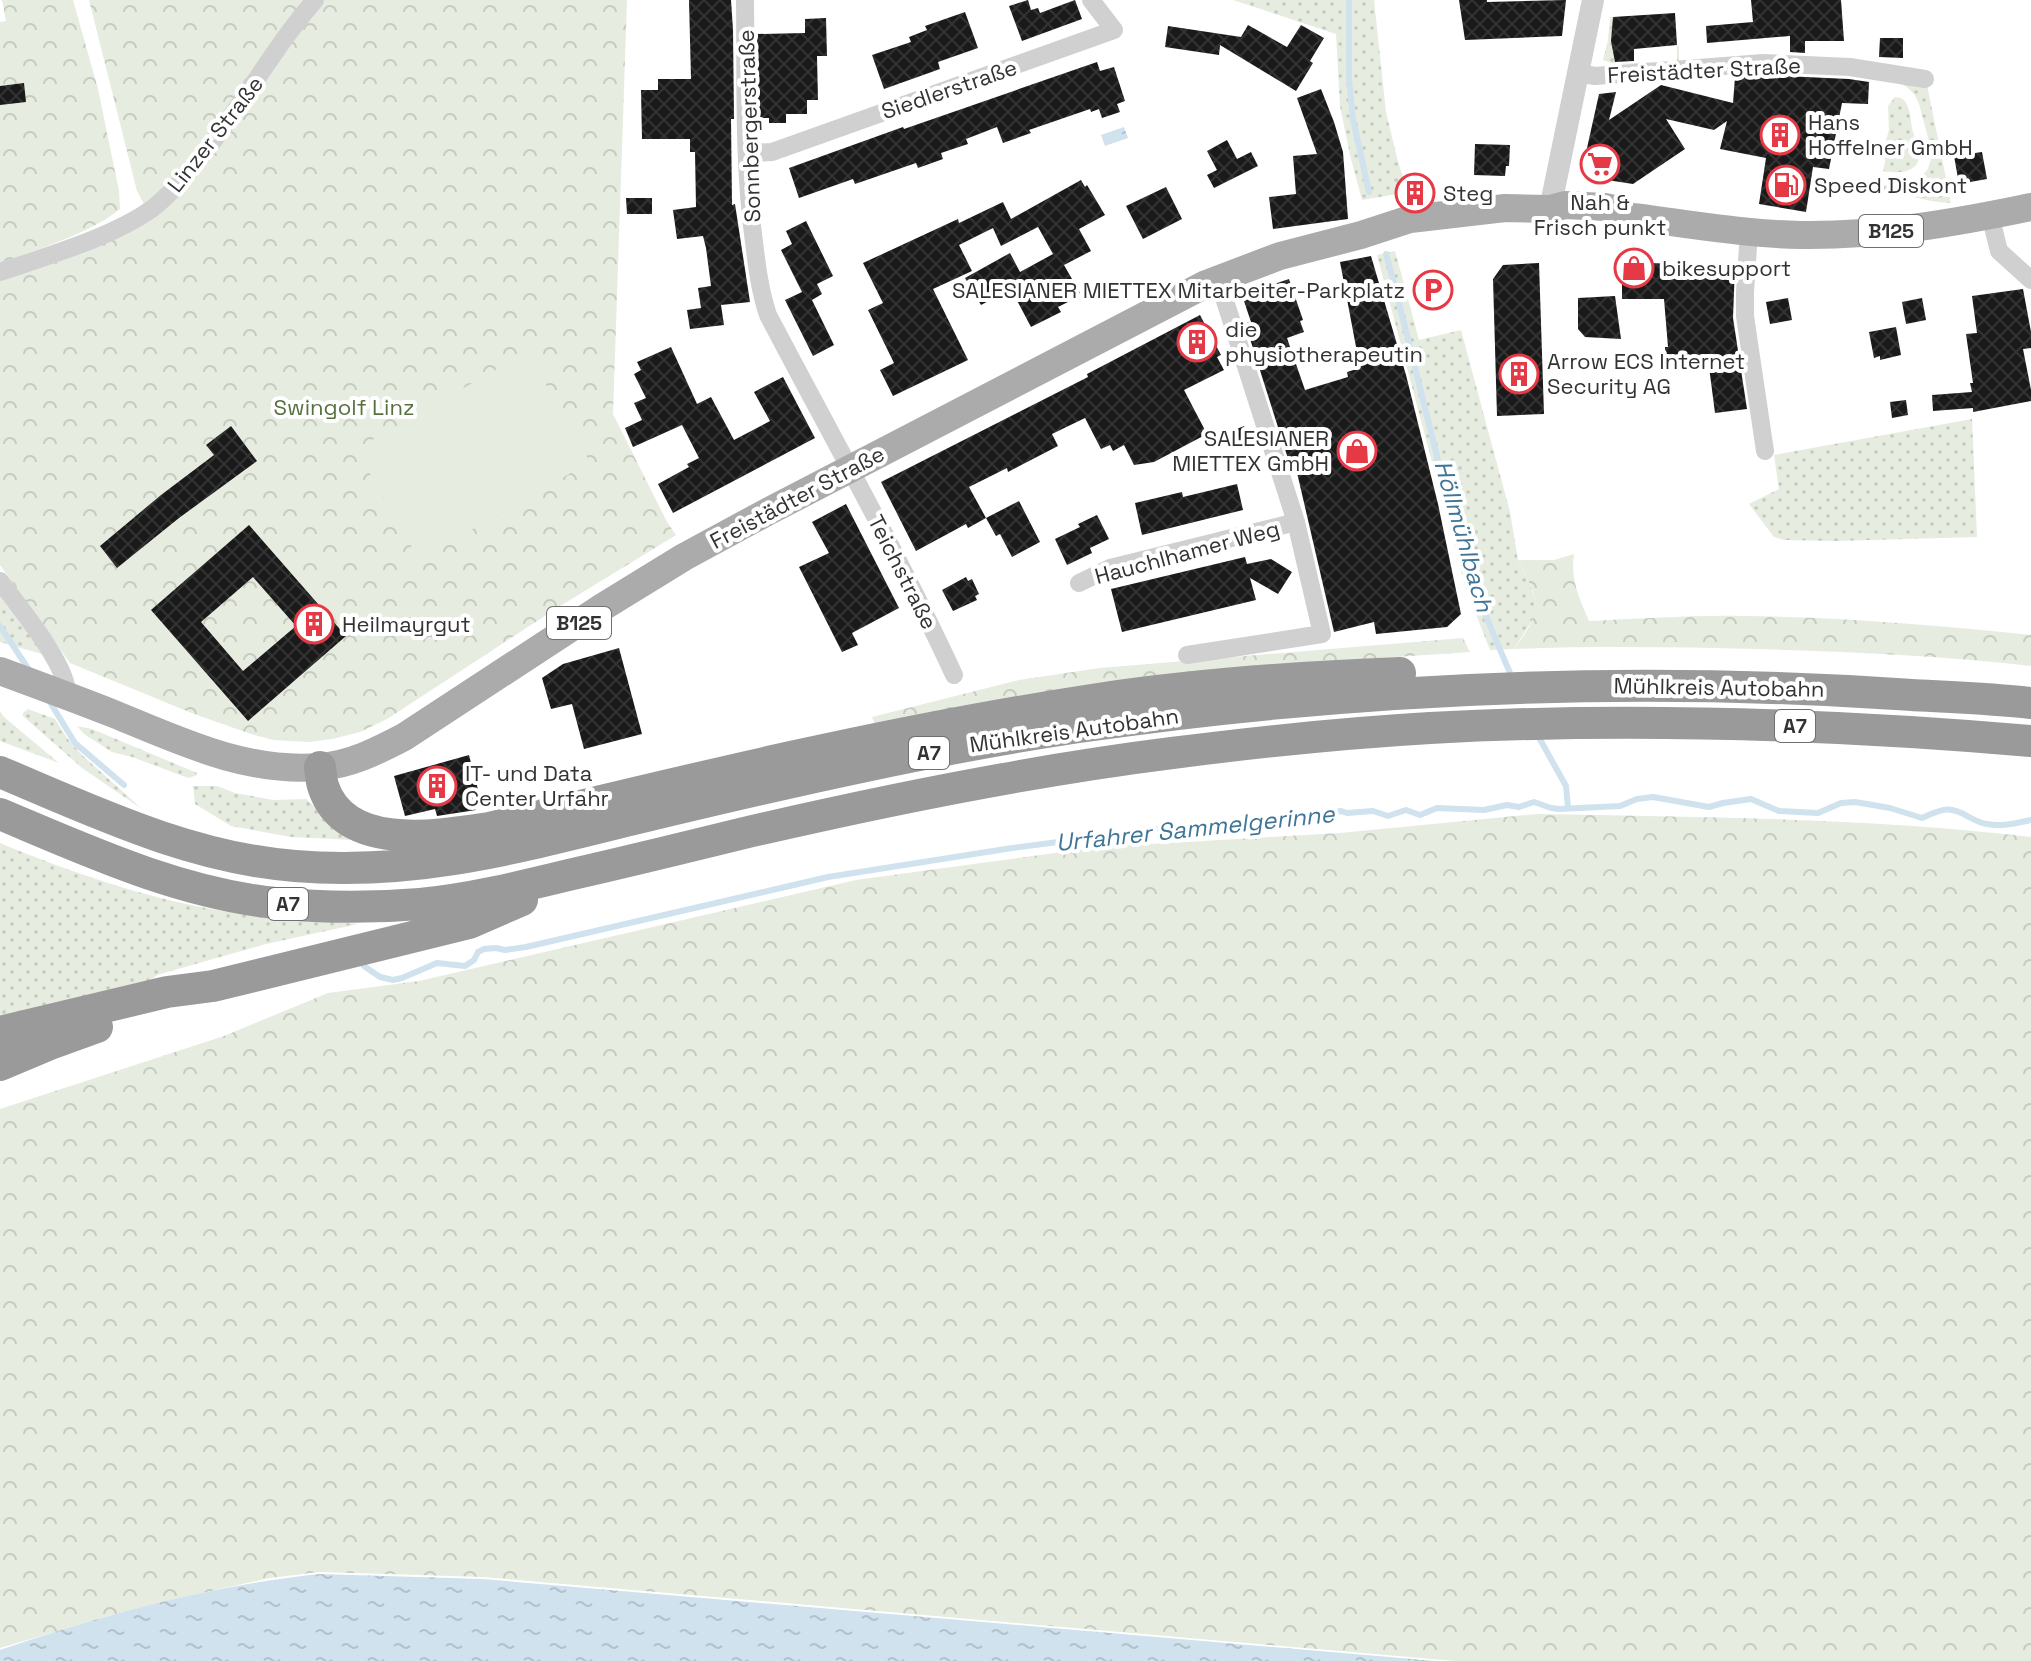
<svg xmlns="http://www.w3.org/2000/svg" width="2031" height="1661" viewBox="0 0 2031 1661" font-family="'Space Grotesk',sans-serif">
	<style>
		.grass { fill: url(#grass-dots) }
		.forest { fill: url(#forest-crowns) }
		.pitch { fill: #e6ecdf }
		.water { fill: url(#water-ripples) }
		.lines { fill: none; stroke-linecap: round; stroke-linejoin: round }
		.stream { stroke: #cfe2ee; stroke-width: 6 }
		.building { fill: url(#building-cross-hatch); fill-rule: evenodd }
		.minor { stroke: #d0d0d0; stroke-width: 18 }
		.tertiary { stroke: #d0d0d0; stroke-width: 22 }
		.primary { stroke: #ababab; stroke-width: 28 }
		.motorway { stroke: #9a9a9a; stroke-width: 32 }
		.labels { text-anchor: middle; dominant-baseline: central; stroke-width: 8; stroke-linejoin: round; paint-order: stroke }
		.shield { fill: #fff; stroke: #707070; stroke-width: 2 }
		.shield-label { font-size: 20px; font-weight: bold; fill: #333 }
		.street-label { font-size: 22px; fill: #333; stroke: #fff }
		.poi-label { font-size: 22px; fill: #333; stroke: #fff; text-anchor: start }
		.park-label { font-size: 22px; fill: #56703f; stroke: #fff }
		.water-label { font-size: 24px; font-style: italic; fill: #3f7597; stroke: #fff }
	</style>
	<defs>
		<pattern id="grass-dots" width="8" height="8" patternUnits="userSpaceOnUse" patternTransform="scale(2)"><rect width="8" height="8" fill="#e6ecdf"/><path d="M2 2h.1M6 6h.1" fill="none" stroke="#c6cbc0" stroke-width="1.8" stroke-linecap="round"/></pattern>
		<pattern id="forest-crowns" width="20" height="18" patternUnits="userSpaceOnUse" patternTransform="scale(2)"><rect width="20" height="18" fill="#e6ecdf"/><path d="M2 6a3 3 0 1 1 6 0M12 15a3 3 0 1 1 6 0" fill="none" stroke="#c6cbc0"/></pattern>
		<pattern id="water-ripples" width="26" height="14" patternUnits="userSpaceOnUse" patternTransform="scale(2)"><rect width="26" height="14" fill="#cfe2ee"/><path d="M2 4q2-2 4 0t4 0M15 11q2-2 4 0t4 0" fill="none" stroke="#b2c2cd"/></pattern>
		<pattern id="building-cross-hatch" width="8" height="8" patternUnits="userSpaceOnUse" patternTransform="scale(2)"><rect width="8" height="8" fill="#1a1a1a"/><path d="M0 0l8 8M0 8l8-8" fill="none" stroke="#333"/></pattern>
	</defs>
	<rect width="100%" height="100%" fill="#fff"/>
	<path class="grass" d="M1233 0H1374L1386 112 1398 162 1408 192 1362 200 1350 155 1340 106 1336 34Z
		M1610 17H1613V49L1616 64 1677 61V46H1679V61L1617 65 1603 60 1608 40Z
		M1899 83 1927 85 1951 203C1918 202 1891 187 1855 187L1856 183 1908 187 1919 179 1928 169 1931 159V149L1919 104 1915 95 1907 87Z
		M1895 97C1901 98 1902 97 1906 103 1912 113 1910 125 1914 135 1916 141 1918 142 1919 148 1923 173 1900 174 1883 171L1885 162 1884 147 1889 130 1888 106Z
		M1395 251 1419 340 1461 330 1510 512 1518 560 1529 582 1536 602 1535 616 1514 649 1490 650 1465 586 1377 255Z
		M1972 419 1977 537 1836 541 1784 540 1774 537 1749 504 1779 489 1774 455Z
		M0 593 40 647 42 654 0 642Z
		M28 709 55 719 67 738 81 754 142 809 82 768 23 716V713Z
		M0 711 4 717 59 763 0 741Z
		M77 726 92 729 197 773V775L189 778 183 776 132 757 112 752 84 734Z
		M193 786H217L235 793 273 800 306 799 353 840 291 837 231 826 195 804Z
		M0 843C70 872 142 897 217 910 262 918 312 920 358 924L266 944 157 975 129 1001 0 1055Z"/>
	<path class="forest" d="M2 0H73L98 89 119 191 120 209C91 233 36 250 0 263V22L6 21Z
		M89 0H627L613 414 667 522 676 535 557 608 387 719 360 732 332 739 310 742 273 740 251 734 194 714 70 663 0 565V279L151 217 137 191Z
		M1574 554C1570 579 1579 598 1589 621 1640 619 1691 615 1742 616 1839 617 1935 625 2031 635V666C1940 655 1849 652 1758 649 1676 647 1595 646 1514 649 1544 609 1540 603 1518 560H1554Z
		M1463 638 1470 652 1307 663 876 727 872 717 1019 680 1100 668Z
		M1537 814C1702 817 1867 818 2031 837V1661H1455L483 1577 319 1572 270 1578 184 1597 108 1616 0 1648V1109L224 1036 328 993 419 981 856 880 1100 847 1340 833Z"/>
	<path class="pitch" d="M527 352 590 462 419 560 356 449Z"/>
	<path class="water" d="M1124 127 1128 138 1105 146 1101 135Z
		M320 1574 483 1579 1436 1661H0V1650C103 1615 212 1585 320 1574Z"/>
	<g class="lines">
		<path class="stream" d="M1349 0V79L1353 119 1369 192
			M1386 254C1418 369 1440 489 1480 601 1490 627 1502 654 1513 680
			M0 626 31 673
			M48 699 75 743 124 785
			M1537 734 1566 786 1568 807
			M364 966 380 977 393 980 402 978 437 963 465 966 474 960 478 952 484 949 496 948 505 950 526 947 828 877 1012 848 1165 828 1272 820 1294 815 1312 817 1341 811 1347 813 1373 811 1388 816 1406 810 1420 815 1437 808 1484 810 1507 805 1519 807 1534 802 1551 808 1559 809 1620 806 1637 799 1653 797 1709 807 1723 803 1751 799 1779 811 1818 813 1841 803 1855 802 1890 808 1922 818C1942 809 1949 805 1969 817 1975 820 1980 823 1987 824 2001 827 2017 823 2031 820"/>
	</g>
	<path class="building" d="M689 0H731L733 30 734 119H731L732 205 735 204 750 302 721 305 724 325 690 329 687 310 701 308 698 288 711 286 706 248 703 236 677 239 673 210 696 207 695 152H690V139H642L641 90H658V79H691Z
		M1028 0 1031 10 1038 8 1040 13 1075 0 1082 19 1022 41 1009 6Z
		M1459 0H1487V2L1566 0 1562 36 1465 40Z
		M1751 0H1841L1844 41H1805V53L1790 52V36L1707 43 1706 26 1753 22Z
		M965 12 978 48 938 62 940 69 884 89 872 55 911 42 909 37 927 30 925 26Z
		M1675 13 1677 45 1634 49V61L1615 62 1611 41 1613 17Z
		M826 18 827 56H817L818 100H807V114H786V123H769V118H758L757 34 805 33V19Z
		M1248 25 1287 47 1301 25 1324 38 1310 61 1313 63 1296 91 1220 45 1219 55 1165 47 1168 26 1241 37Z
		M1880 38H1903V58L1879 57Z
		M1097 62 1100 71 1114 67 1125 101 1117 104 1120 112 1102 118 1099 109 1091 112 1090 109 1029 130 1031 133 1003 143 997 127 966 139 968 144 941 153 943 159 918 168 916 163 855 184 853 179 799 198 789 168 903 127 904 129Z
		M1763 75 1849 79 1869 82 1868 104 1842 103 1829 169 1813 167 1806 212 1759 204 1766 158 1720 149 1727 121 1714 130 1666 119 1685 149 1633 184 1594 178 1588 174 1585 168V157L1599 94 1616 92 1609 120 1661 85 1733 103 1735 77Z
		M24 83 26 102 0 105V86Z
		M1321 89 1334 122 1343 152 1348 219 1273 229 1269 197 1296 194 1293 156 1317 154 1297 98Z
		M1227 140 1237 159 1251 152 1258 166 1214 188 1207 175 1217 170 1207 151Z
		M1475 144 1510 145 1509 166H1506L1505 176 1474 175Z
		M1982 152 1987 179 1959 184 1954 156Z
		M1081 180 1085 187 1087 185 1105 215 1079 229 1091 251 1064 265 1080 293 1067 299 1068 302 1058 307 1061 312 1031 327 1011 289 981 305 965 278 1010 253 1020 272 1053 254 1038 227 1001 246 993 228 959 245 972 271 933 289 968 360 893 396 880 370 894 363 868 310 883 303 863 263 958 219 959 223 1003 202 1011 219Z
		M1166 187 1182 219 1143 239 1126 206Z
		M626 198H652V214H627Z
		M806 221 833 276 817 284 822 294 812 300 834 345 813 356 785 300 802 292 781 250 792 244 786 231Z
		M1371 256 1406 375 1438 504 1461 614 1447 627 1376 634 1374 622 1334 632 1295 464 1290 465 1245 323 1251 322 1242 295 1289 279 1303 320 1300 321 1304 332 1287 338 1305 390 1348 377 1347 372 1360 368 1340 262Z
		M1622 262 1735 266 1733 318 1747 409 1715 413 1708 359 1666 362 1665 347H1668L1664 299H1622Z
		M1539 263 1544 414 1497 416 1493 279 1503 265Z
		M2023 289 2031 332V348L2023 349 2031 390V401L1973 412V408L1933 411 1932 395 1972 392 1970 383H1973L1966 334 1977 333 1972 296Z
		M1615 296 1621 339 1585 337 1578 329V298Z
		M1788 298 1792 320 1770 324 1766 302Z
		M1922 298 1926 320 1906 324 1902 302Z
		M1200 315 1221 355 1217 357 1224 370 1184 390 1207 434 1154 462 1134 465 1124 445 1113 451 1110 445 1101 449 1085 418 1052 434 1058 446 1008 472 1007 468 969 487 986 518 968 528 966 524 916 551 881 482 1088 377 1087 374Z
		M1896 327 1901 355 1880 360V356L1874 358 1869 332Z
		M671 347 697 404 711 397 734 440 770 421 754 392 783 377 815 438 673 513 658 484 689 467 687 464 699 458 682 425 633 447 625 428 642 420 634 403 646 398 634 374 641 370 637 362Z
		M1906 400 1908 415 1892 418 1890 402Z
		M231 426 257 461 179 518 117 568 100 546 161 495 214 455 206 445Z
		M1244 426 1252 446 1234 449 1227 433Z
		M1237 484 1243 510 1142 535 1135 503 1182 492 1183 497Z
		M1019 501 1040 542 1012 557 1000 534 996 536 986 518Z
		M846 504 899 608 852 633 858 645 842 652 799 567 829 553 812 522Z
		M1097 515 1109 539 1090 548 1092 553 1067 565 1055 539 1080 527 1078 524Z
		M249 525 346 636 248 721 151 610ZM253 577 296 626 243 671 201 622Z
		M1245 557 1247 564 1271 559 1292 572 1278 594 1250 578 1256 600 1122 632 1111 589Z
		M966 577 968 581 972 579 979 594 975 596 977 600 953 611 942 590Z
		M619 648 642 734 584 749 572 704 551 709 542 678 563 664Z
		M469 755 480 797 473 799 476 810 437 816 435 809 405 816 394 776Z"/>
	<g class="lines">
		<path class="minor" d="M745 0C746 81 743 162 754 242 757 267 760 291 768 315 831 435 897 552 954 675
			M1577 73 1595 76 1763 63 1850 67 1925 79
			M747 153 772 152 1114 30 1091 0
			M1990 215 1999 251 2031 280
			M1749 231 1745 292V316L1765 451
			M0 272C47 256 113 237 153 208 172 193 188 173 203 154 243 105 273 48 315 0
			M0 581C18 606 69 666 67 695
			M1079 583 1110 568 1296 522 1218 279
			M1187 655 1322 634 1296 522"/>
		<path class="tertiary" d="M1550 209 1593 0"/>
		<path class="primary" d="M0 671C38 685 76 699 114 714 180 741 246 773 319 767 350 765 377 751 404 737L601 608 684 557 769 511 1206 284 1280 256 1361 235 1410 219 1505 208 1550 209 1565 205 1605 207 1614 209 1625 216C1683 223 1742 234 1801 235 1879 236 1955 223 2031 207"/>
		<path class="motorway" d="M320 767C321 773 321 780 323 786 344 852 437 836 489 828 691 779 893 730 1098 699 1198 684 1299 677 1400 673
			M0 772C95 812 191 858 295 866 426 877 537 842 663 812 801 779 939 748 1079 727 1350 688 1624 676 1896 694 1941 697 1986 698 2031 703
			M0 814C88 851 179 893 275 903 324 908 372 908 420 904 472 899 523 886 573 874 630 861 687 847 744 833 886 800 1028 771 1172 753 1258 742 1344 733 1430 728 1630 717 1832 724 2031 741
			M0 1032 167 992 213 986 469 923 522 900
			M0 1065 50 1044 97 1027"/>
	</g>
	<defs>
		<symbol id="building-ring" viewBox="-11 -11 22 22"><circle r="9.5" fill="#fff" stroke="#e63946" stroke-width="1.5"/><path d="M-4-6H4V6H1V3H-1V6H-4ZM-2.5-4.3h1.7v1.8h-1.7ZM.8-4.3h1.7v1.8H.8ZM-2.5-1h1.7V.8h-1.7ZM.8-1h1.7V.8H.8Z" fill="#e63946"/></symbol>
		<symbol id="supermarket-ring" viewBox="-11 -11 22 22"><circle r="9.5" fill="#fff" stroke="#e63946" stroke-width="1.5"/><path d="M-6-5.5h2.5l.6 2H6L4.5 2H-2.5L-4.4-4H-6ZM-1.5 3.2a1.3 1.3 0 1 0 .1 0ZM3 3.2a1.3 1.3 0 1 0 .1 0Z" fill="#e63946"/></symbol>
		<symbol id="fuel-ring" viewBox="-11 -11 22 22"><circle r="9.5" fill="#fff" stroke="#e63946" stroke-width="1.5"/><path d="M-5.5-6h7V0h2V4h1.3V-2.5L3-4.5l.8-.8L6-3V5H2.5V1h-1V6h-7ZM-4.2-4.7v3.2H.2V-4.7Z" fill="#e63946"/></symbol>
		<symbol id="shop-ring" viewBox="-11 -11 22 22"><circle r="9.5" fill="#fff" stroke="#e63946" stroke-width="1.5"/><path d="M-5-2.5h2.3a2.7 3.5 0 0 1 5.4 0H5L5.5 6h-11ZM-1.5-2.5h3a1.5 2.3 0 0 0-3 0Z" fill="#e63946"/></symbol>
		<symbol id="parking-ring" viewBox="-11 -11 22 22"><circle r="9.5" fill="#fff" stroke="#e63946" stroke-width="1.5"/><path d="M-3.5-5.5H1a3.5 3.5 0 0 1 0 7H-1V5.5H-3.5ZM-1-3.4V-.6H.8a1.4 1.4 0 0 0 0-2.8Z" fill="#e63946"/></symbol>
	</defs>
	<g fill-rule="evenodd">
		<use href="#building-ring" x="1758" y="113" width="44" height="44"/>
		<use href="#supermarket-ring" x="1578" y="142" width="44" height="44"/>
		<use href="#fuel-ring" x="1764" y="163" width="44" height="44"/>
		<use href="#building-ring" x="1393" y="171" width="44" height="44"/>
		<use href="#shop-ring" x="1612" y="246" width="44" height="44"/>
		<use href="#parking-ring" x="1411" y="268" width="44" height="44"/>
		<use href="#building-ring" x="1175" y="320" width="44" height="44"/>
		<use href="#building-ring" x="1497" y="352" width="44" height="44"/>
		<use href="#shop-ring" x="1335" y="429" width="44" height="44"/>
		<use href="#building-ring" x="292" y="602" width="44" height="44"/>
		<use href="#building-ring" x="415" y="764" width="44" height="44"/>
	</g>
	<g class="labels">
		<g class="shield">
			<rect x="1859" y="215" width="64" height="32" rx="6"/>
			<rect x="547" y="607" width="64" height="32" rx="6"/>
			<rect x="1775" y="710" width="40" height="32" rx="6"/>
			<rect x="909" y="737" width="40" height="32" rx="6"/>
			<rect x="268" y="888" width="40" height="32" rx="6"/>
		</g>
		<g class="shield-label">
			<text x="1891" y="231">B125</text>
			<text x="579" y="623">B125</text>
			<text x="1795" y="726">A7</text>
			<text x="929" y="753">A7</text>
			<text x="288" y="904">A7</text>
		</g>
		<g class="street-label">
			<text transform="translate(1704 70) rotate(-3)">Freistädter Straße</text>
			<text transform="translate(949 89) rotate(-19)">Siedlerstraße</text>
			<text transform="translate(749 126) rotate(-92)">Sonnbergerstraße</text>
			<text transform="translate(215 134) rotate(-52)">Linzer Straße</text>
			<text transform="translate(797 497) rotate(-28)">Freistädter Straße</text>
			<text transform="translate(1187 552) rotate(-15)">Hauchlhamer Weg</text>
			<text transform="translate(903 572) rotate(63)">Teichstraße</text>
			<text transform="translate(1719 687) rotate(1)">Mühlkreis Autobahn</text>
			<text transform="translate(1074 730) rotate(-8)">Mühlkreis Autobahn</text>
		</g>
		<g class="poi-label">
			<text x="1808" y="122">Hans<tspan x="1808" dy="25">Hoffelner GmbH</tspan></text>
			<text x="1814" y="185">Speed Diskont</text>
			<text x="1443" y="193">Steg</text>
			<text x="1600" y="202" text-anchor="middle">Nah &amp;<tspan x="1600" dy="25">Frisch punkt</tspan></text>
			<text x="1662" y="268">bikesupport</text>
			<text x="1405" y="290" text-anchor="end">SALESIANER MIETTEX Mitarbeiter-Parkplatz</text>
			<text x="1225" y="329">die<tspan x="1225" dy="25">physiotherapeutin</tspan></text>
			<text x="1547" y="361">Arrow ECS Internet<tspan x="1547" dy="25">Security AG</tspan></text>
			<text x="1329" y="438" text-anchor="end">SALESIANER<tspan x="1329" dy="25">MIETTEX GmbH</tspan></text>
			<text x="342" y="624">Heilmayrgut</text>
			<text x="465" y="773">IT- und Data<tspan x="465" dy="25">Center Urfahr</tspan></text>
		</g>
		<g class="park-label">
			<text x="344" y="407">Swingolf Linz</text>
		</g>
		<g class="water-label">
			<text transform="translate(1464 536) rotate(74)">Höllmühlbach</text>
			<text transform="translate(1195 828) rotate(-6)">Urfahrer Sammelgerinne</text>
		</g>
	</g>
</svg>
